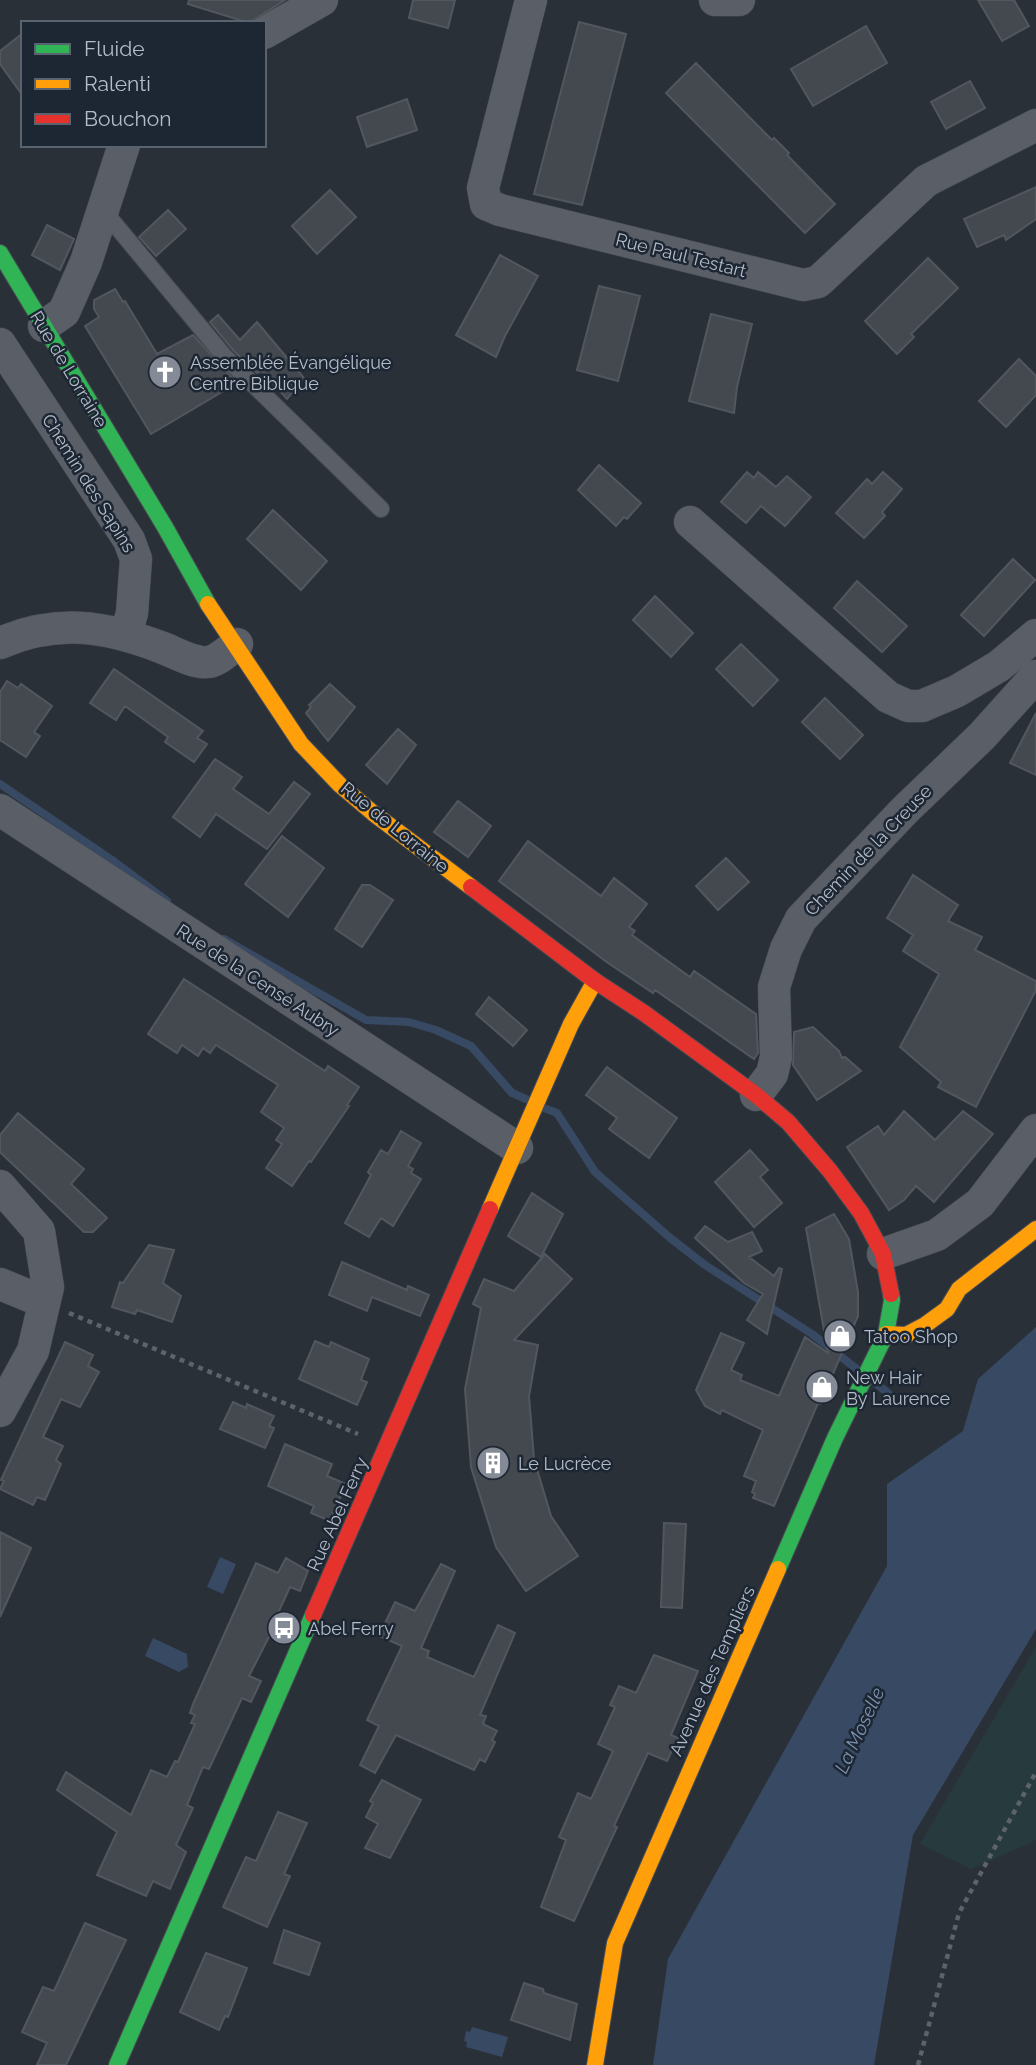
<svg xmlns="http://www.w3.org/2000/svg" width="1036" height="2065" viewBox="0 0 1036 2065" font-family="Raleway,sans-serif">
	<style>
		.green { fill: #273a3e }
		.water { fill: #384963 }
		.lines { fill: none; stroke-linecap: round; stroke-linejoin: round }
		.stream { stroke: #384963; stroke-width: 8 }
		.building { fill: #444950; stroke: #52575f; stroke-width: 2 }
		.lane-casing { stroke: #484c53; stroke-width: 18 }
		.street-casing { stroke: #484c53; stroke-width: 33 }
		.fast-casing { stroke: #484c53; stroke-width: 18 }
		.slow-casing { stroke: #484c53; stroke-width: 18 }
		.jam-casing { stroke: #484c53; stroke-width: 18 }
		.path { stroke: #5d636a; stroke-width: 4.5; stroke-dasharray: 5 5; stroke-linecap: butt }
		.lane { stroke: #5a5e66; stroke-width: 16 }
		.street { stroke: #5a5e66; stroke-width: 32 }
		.fast { stroke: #30b455; stroke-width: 16 }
		.slow { stroke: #ff9f0a; stroke-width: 16 }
		.jam { stroke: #e5322d; stroke-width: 16 }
		.labels { text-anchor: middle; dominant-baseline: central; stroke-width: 5; stroke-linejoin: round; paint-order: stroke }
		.street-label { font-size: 18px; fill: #b4bcc9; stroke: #1d2633 }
		.poi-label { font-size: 18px; fill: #b4bcc9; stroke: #1d2633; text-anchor: start }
		.water-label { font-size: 19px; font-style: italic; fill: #7c92b1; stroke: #1d2633 }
	</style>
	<rect width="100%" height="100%" fill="#2a3038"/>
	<path class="green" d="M1036 1647V1840L971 1869 920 1844Z"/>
	<path class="water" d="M1036 1327V1629L913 1835 874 2065H653L668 1959 887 1566V1484L963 1431 978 1379Z
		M220 1557 236 1564 223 1594 207 1587Z
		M153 1638 187 1654 188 1667 179 1672 145 1656Z
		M472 2027 508 2037 502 2057 466 2047 467 2042 464 2041 466 2031 470 2032Z"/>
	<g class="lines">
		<path class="stream" d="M0 784 112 860 167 901
			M224 939 366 1020 409 1022 436 1030 471 1046 512 1093 526 1099
			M544 1108 557 1113 595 1172 669 1237 705 1265 812 1334 858 1370
			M874 1382 888 1393"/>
	</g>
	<path class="building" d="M189 0H285L249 23 188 4Z
		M413 0H455L448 28 409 18Z
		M978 0H1014L1029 26 1002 41Z
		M579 22 626 34 582 205 534 194Z
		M866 26 887 63 813 106 791 69Z
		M23 33V96L0 64V51Z
		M696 63 772 140 774 138 789 153 787 155 835 204 805 233 666 93Z
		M970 81 985 108 946 129 931 102Z
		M407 99 417 130 367 147 357 117Z
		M1036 187V219L1006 240 1004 235 977 247 964 219Z
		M330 190 356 217 317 254 292 226Z
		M168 210 186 229 156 256 139 237Z
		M47 225 74 239 60 270 32 255Z
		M500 255 538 276 505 336 496 357 456 335Z
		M928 258 958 288 911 334 914 337 897 354 865 321Z
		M599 286 640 296 618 381 577 370Z
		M115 289 123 302 125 301 157 354 193 335 237 383 151 434 85 326 99 317 94 309V300Z
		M711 314 752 324 737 387 734 413 689 401Z
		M218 315 240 340 257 322 304 378 287 399 262 371 257 373 233 350 210 322Z
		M1019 359 1036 376V395L1006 427 979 401Z
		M599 465 641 503 627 519 624 517 616 526 578 490Z
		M747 472 754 478 758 472 776 487 787 476 811 497 785 526 761 506 746 523 721 502Z
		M883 472 902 489 882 512 885 516 864 538 836 513 867 479 872 484Z
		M273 510 327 561 301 590 247 539Z
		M1013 559 1035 580 984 636 961 615Z
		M857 581 907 626 882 652 834 608Z
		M655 596 693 633 671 657 633 620Z
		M741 644 778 680 753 706 716 669Z
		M114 669 203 731 197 738 207 744 194 762 165 742 168 737 125 706 116 720 90 703Z
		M7 681 18 688 21 684 52 706 34 732 40 736 26 757 0 740V692Z
		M330 684 355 707 328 741 306 713 311 707 309 705Z
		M825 698 863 735 840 759 802 722Z
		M1036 713V775L1010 763Z
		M398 729 416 745 387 784 366 765Z
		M215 759 242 777 233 789 269 814 294 782 310 794 267 849 216 814 200 837 173 817Z
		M458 801 491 826 468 857 434 832Z
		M282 836 324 868 288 917 245 884Z
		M528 841 601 896 614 878 647 904 629 927 635 931 632 935 690 977 694 971 756 1014 758 1053 754 1059 655 990 653 993 608 963 499 881Z
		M726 858 749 882 718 910 696 886Z
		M913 875 958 905 948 921 982 937 975 950 1036 981V990L976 1107 938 1087 941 1082 900 1047 939 974 903 951 913 935 887 918Z
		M362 885H370L393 900 362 947 335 929Z
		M184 979 325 1071 328 1066 359 1087 347 1105 349 1106 311 1162 309 1161 292 1186 266 1168 282 1144 276 1140 284 1128 261 1112 278 1085 216 1045 210 1053 203 1048 198 1056 182 1045 177 1053 148 1034Z
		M489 997 527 1030 513 1046 476 1014Z
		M813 1027 839 1051 842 1058 845 1057 861 1071 817 1100 793 1065 794 1032Z
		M607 1067 677 1118 649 1158 609 1129 617 1118 586 1095Z
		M904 1111 935 1140 963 1111 993 1134 934 1202 916 1186 904 1200 889 1210 847 1147 878 1126 884 1135Z
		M18 1113 84 1169 71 1184 107 1218 93 1232H84L0 1152V1135Z
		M401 1131 421 1143 408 1166 413 1169 411 1173 421 1179 393 1226 381 1218 369 1237 345 1223 371 1175 368 1172 381 1150 388 1154Z
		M750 1150 768 1170 760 1177 782 1203 754 1227 715 1182Z
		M532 1193 563 1214 541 1257 508 1236Z
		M834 1214 849 1239 858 1292V1316L820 1404 818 1403 774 1506 753 1498 755 1494 752 1492 756 1481 744 1476 763 1430 722 1410 720 1414 705 1406 696 1390 721 1333 744 1343 731 1370 742 1375 740 1380 779 1396 805 1337 828 1353 806 1228Z
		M705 1226 728 1242 752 1232 762 1251 749 1257 774 1276 779 1268 782 1269 767 1334 747 1320 763 1294 744 1283 695 1238Z
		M149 1245 174 1250 163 1283 181 1296 172 1322 137 1310 135 1314 112 1307 120 1282 123 1283Z
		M545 1254 572 1279 514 1340 538 1345 529 1396 534 1459 551 1516 578 1556 526 1591 496 1547 471 1467 465 1389 481 1308 473 1304 484 1279 514 1291Z
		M342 1262 407 1290 408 1286 429 1295 420 1316 372 1297 367 1311 329 1295Z
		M315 1341 329 1347 331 1342 369 1359 361 1380 367 1382 357 1405 299 1379Z
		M65 1342 93 1355 88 1366 99 1372 80 1407 61 1399 43 1437 63 1446 56 1460 61 1464 45 1500 37 1497 33 1505 0 1489 4 1481 1 1480Z
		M233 1402 246 1408 247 1404 274 1416 269 1426 274 1428 265 1448 220 1429Z
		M285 1444 332 1464 327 1476 346 1484 330 1521 311 1513 314 1506 268 1486Z
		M664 1523 686 1524 682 1608 661 1607Z
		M0 1532 31 1548 0 1617Z
		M286 1558 308 1571 300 1591 290 1587 272 1626 274 1627 249 1676 261 1681 251 1702 242 1698 209 1769 203 1767 187 1805 193 1808 176 1845 186 1852 170 1889 153 1881 146 1896 97 1875 117 1832 57 1790 66 1772 131 1815 151 1770 167 1777 175 1761 178 1762 195 1724 191 1723 195 1715 190 1713 193 1704 256 1563 278 1573Z
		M441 1564 455 1571 421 1648 429 1651 427 1657 474 1677 498 1625 515 1633 480 1715 486 1716 483 1724 497 1731 492 1740 495 1742 485 1762 480 1759 474 1770 396 1735 375 1773 360 1765 379 1726 367 1720 402 1646 379 1636 395 1602 415 1611Z
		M654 1655 698 1671 671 1735 678 1738 667 1761 648 1753 614 1826 617 1827 574 1921 541 1907 566 1840 559 1837 578 1793 591 1799 613 1751 598 1744 615 1707 610 1705 619 1686 636 1693Z
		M382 1780 421 1800 390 1858 365 1848 378 1824 366 1817 373 1803 370 1801Z
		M278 1812 307 1823 284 1874 290 1876 267 1927 223 1907 246 1857 256 1861Z
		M85 1923 126 1940 66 2065H37L47 2043 22 2032 43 1987 54 1991Z
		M284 1930 320 1943 309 1975 274 1963Z
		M206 1953 247 1968 228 2017 225 2016 219 2030 180 2012Z
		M524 1983 543 1989 544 1993 577 2004 570 2040 511 2020Z"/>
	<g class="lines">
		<defs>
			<path id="lane" d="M103 210 225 357 381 509"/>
			<path id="street" d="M531 0 483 188 486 204 500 210 803 285 818 282 926 181 1036 125
				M715 0H739
				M264 33 322 0
				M44 326 64 312 86 262 124 145
				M0 344 129 540 136 559 132 613 126 634
				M690 522 888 697 908 706H922L957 691 999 666 1036 635
				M0 643C58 618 106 626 163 648 176 653 195 664 209 662 219 660 229 650 237 644
				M0 810 517 1148
				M756 1095 772 1074 776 1057 774 987 786 949 801 919 905 810 982 736 1036 676
				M0 1186 39 1231 48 1287 33 1351 0 1411
				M883 1254 937 1235 980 1203 1036 1130
				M0 1284 44 1302"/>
			<path id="fast" d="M0 253 165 527 208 604
				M778 1569 835 1438 886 1334 892 1300 891 1294
				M117 2065 313 1615"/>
			<path id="slow" d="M208 604 301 744 340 785 373 813 471 887
				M490 1209 571 1024 595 981
				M886 1334 906 1335 925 1325 947 1309 959 1289 1036 1229
				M595 2065 615 1943 778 1569"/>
			<path id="jam" d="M471 887 595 981 644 1013 756 1095 788 1122 830 1171 861 1213 883 1254 891 1294
				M313 1615 490 1209"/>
		</defs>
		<use href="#lane" class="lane-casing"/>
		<use href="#street" class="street-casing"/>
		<use href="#fast" class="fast-casing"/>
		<use href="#slow" class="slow-casing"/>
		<use href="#jam" class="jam-casing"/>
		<path class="path" d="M69 1313 358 1434
			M918 2065 959 1913 1036 1772"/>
		<use href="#lane" class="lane"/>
		<use href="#street" class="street"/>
		<use href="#fast" class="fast"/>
		<use href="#slow" class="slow"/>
		<use href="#jam" class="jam"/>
	</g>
	<defs>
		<symbol id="church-disc" viewBox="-11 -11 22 22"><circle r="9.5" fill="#848b96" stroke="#1d2633"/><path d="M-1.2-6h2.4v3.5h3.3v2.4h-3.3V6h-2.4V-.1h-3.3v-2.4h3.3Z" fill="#fff"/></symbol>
		<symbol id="shop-disc" viewBox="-11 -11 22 22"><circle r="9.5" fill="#848b96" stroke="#1d2633"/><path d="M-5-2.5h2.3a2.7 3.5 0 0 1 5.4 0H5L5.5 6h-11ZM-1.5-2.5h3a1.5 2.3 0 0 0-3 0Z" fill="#fff"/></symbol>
		<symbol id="building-disc" viewBox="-11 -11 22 22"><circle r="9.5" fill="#848b96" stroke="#1d2633"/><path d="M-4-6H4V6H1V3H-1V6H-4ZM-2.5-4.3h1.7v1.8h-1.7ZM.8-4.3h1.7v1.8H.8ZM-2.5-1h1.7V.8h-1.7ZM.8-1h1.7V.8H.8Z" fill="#fff"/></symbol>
		<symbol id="bus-disc" viewBox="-11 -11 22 22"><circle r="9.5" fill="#848b96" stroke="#1d2633"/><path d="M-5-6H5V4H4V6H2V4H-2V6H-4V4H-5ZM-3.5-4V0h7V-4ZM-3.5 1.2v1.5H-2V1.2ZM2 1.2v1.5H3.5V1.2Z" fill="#fff"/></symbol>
	</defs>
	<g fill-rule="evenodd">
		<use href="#church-disc" x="146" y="353" width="38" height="38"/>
		<use href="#shop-disc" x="821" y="1317" width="38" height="38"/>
		<use href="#shop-disc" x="803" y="1368" width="38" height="38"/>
		<use href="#building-disc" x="474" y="1444" width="38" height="38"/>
		<use href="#bus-disc" x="265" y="1609" width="38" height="38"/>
	</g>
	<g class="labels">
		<g class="street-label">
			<text transform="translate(681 255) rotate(14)">Rue Paul Testart</text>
			<text transform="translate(69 369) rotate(59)">Rue de Lorraine</text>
			<text transform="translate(89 483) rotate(58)">Chemin des Sapins</text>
			<text transform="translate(395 827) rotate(39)">Rue de Lorraine</text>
			<text transform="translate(868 850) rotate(-46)">Chemin de la Creuse</text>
			<text transform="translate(258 980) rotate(33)">Rue de la Censé Aubry</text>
			<text transform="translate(337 1514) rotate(-66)">Rue Abel Ferry</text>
			<text transform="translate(712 1671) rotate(-66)">Avenue des Templiers</text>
		</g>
		<g class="poi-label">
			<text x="190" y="362">Assemblée Évangélique<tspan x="190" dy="21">Centre Biblique</tspan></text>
			<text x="864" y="1336">Tatoo Shop</text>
			<text x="846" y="1377">New Hair<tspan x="846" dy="21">By Laurence</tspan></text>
			<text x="518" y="1463">Le Lucrèce</text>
			<text x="308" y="1628">Abel Ferry</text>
		</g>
		<g class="water-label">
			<text transform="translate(859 1730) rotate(-65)">La Moselle</text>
		</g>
	</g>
	<rect x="21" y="21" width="245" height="126" fill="#1d2633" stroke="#59626f" stroke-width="2"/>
	<rect x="35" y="44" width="35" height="10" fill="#30b455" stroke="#59626f" stroke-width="2"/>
	<text x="84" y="56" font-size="21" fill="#b4bcc9">Fluide</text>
	<rect x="35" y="79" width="35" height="10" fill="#ff9f0a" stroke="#59626f" stroke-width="2"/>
	<text x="84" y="91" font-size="21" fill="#b4bcc9">Ralenti</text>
	<rect x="35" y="114" width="35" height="10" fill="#e5322d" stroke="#59626f" stroke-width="2"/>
	<text x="84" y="126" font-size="21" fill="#b4bcc9">Bouchon</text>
</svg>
